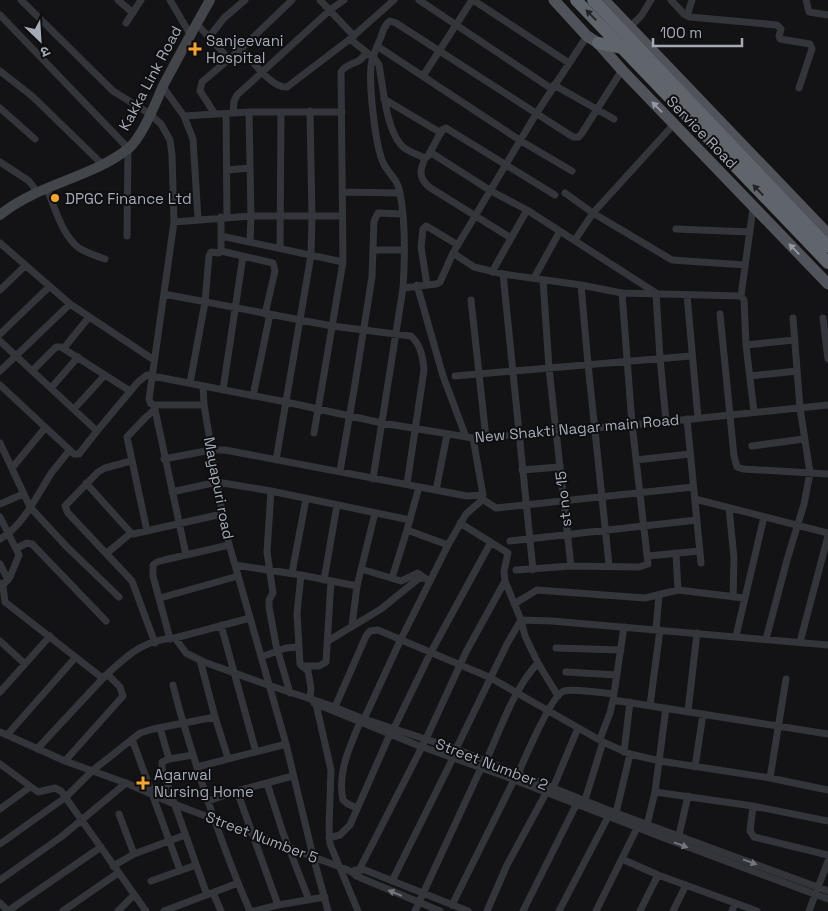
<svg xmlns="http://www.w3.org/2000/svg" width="828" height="911" viewBox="0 0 828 911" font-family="'Space Grotesk','Noto Sans Devanagari',sans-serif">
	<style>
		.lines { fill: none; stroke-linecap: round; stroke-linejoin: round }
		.street { stroke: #34353a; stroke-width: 7 }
		.secondary { stroke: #42454a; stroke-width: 10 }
		.primary { stroke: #505359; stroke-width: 11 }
		.highway { stroke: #60646b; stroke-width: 12 }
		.oneway { fill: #222427 }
		.oneway2 { fill: #9399a3 }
		.oneway3 { fill: #72767e }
		.poi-dot { fill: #f6a62a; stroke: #0e0e10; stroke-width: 2 }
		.labels { text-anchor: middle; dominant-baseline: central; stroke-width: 4; stroke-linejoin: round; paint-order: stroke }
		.poi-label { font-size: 15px; fill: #a4abb6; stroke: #0e0e10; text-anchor: start }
		.street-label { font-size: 15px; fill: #a4abb6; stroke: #0e0e10 }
	</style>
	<rect width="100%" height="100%" fill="#131315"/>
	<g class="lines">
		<path class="street" d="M21 0 113 91 150 114 161 124 170 140 172 155 174 222 149 399 151 404 154 405H204L225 530 286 744 313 856 328 911
			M118 0 133 13
			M170 0 190 34
			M320 0 354 36
			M419 0 552 89
			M473 0 569 63
			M671 0 684 14 690 17 777 25 781 29 779 36 780 39 810 44 812 49 799 88
			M806 0 809 12 828 15
			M0 15 128 148 127 236
			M687 16 692 0
			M126 23 141 0
			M196 23 229 59
			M630 27 641 16 651 0
			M209 37 224 18 245 0
			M350 39 375 59 379 65C383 87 386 128 401 145 406 151 418 155 425 158L428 156 442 130 446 128 555 195
			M377 46 521 141 572 171
			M241 49C251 59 272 89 287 87L350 39 394 0
			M0 71 32 96 102 164
			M423 76 472 0
			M554 85 614 119
			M163 87 184 116 193 139 198 219
			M384 99 441 133
			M0 108 35 139
			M249 112 251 216 250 241
			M233 113 234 101 237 95 330 10 344 0
			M215 114 200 91 202 82 241 49 292 0
			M226 114 227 217
			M184 116 249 112H342
			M430 152 491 191 527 210 656 293 660 358 666 421
			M425 158C420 170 418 177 429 187L511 238
			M0 162 29 181 38 193
			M227 170 250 168
			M47 189C55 208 62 235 79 248 87 253 96 256 105 259
			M343 192 400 193
			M565 193 593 213 672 260 745 265
			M174 222 251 216H342
			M676 229 750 232
			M221 236 343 262
			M575 240 593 213 674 124
			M0 243 70 304 154 360
			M280 248 281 113
			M373 250H404
			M221 251 273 263 275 271 265 314
			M453 253 474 267 503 274 581 285 622 293 741 296 744 300 746 345 754 412
			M492 272 527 210
			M503 274 533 570
			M534 278 560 231
			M543 280 549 368 571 566
			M417 285 443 376 466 437
			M427 285 421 247 423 229 426 226 428 227 458 245
			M581 285 588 364 609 565
			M403 288 436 284 440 282 453 253 536 114 587 36
			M0 290 25 266
			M164 294 332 326 411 336C421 345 423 358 424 370L407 484
			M687 295 698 418
			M741 296 753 208
			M471 300 486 438
			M720 314 734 456 737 467 743 469 828 474
			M823 318 828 359
			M0 334 49 287
			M0 341 97 431 138 382 147 375 286 402 382 423 473 438 653 423 828 405
			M746 345 794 340
			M64 348 89 317
			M0 371 70 304
			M32 371 56 347H61L130 391
			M455 376 691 356
			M750 376 797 371
			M190 383 205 302 209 256 211 252 219 253 221 251V217
			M0 385 74 454H79L97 431
			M203 386 204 405
			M51 388 78 357
			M223 390 243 256
			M253 396 270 314
			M154 405 186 555
			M74 409 105 375
			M687 419 701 563
			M314 433 343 262 341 72C348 61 360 66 366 52
			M0 443 30 507 67 547 119 597
			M752 446 804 439
			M164 459 211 450H225L467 496 483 495 473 438
			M276 460 311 255 312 217 310 111
			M636 460 690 454
			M131 461 105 468 98 472 65 506 68 513 132 581 155 643
			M12 468 45 428
			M522 470 559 467
			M340 471 354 390 372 277 374 221 378 213 403 214
			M373 479 403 288C405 257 406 224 400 193 397 176 387 174 382 160 375 141 369 87 371 66 372 56 377 47 381 37 383 31 384 25 390 21L396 23 573 137H579L582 133 622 70
			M86 483 131 533 133 534 222 514
			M436 490 447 435
			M271 491 267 552 273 593 269 600V607L276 645 290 693
			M172 492 217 482 271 491 410 520
			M482 499 496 508 693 487
			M695 499 828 533
			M0 504 23 494
			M729 508 734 558 733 597
			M0 517 19 555 10 577 2 586
			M460 523 508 553 504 571 505 581 521 620 525 636 538 663 558 696
			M407 530 448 545
			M147 531 127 437 145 418 154 410
			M0 539C24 525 37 495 52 472 58 465 63 458 69 451
			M510 541 697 520
			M17 548 27 543 32 544 106 621
			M107 553 131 533
			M676 553 678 590
			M648 556 700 551
			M0 564 8 580
			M235 565 301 575 357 586
			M361 569 401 581 418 573 425 578
			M516 570 571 566 639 567 648 564 632 424 622 293
			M292 573 306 499
			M301 575 297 613 300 664 308 671 311 688 310 699
			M392 578 407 530 419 487
			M324 580 337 505
			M0 583 3 587 5 602 101 677 105 676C127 656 142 640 175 638L186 653 204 662 268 685 329 705 364 719 456 749 608 810 828 891
			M160 598 238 576
			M514 604 537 590 645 598 678 590 744 598
			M521 620 552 621 828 645
			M221 625 256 752
			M352 625 357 586 375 513
			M656 629 659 595
			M736 636 764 517
			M175 638 250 618
			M170 639 153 576V565L157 562 164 560 229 545
			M766 639 787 560 804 504 810 473 800 408 793 318
			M0 641 25 664
			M328 641 381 609 418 579 422 578 429 580
			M800 642 828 536
			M556 648 621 650
			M261 657 286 648 298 647
			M200 660 215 717 228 758
			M303 666H319L326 662 331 581
			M566 672 617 675
			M173 685C180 715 190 744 199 774 214 820 230 866 250 911
			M0 692 50 636
			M613 700 828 734
			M314 703 417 745 507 777 672 841 828 899
			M316 704 331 770 329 827 330 844 358 911
			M650 705 660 630
			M335 707 366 636 370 631 378 630 491 678 603 742 630 754 660 761 770 778 828 790
			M688 711 697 633
			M364 719 401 639 448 545 466 514 481 501 483 495
			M160 728 169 759
			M394 728 431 652 491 542
			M0 732 65 761 126 783 174 804 348 870 361 878 440 911
			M7 735 75 658
			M132 739 180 870
			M600 739 610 713 613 700 624 627
			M37 749 105 676
			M456 749 507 644 521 620
			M624 752 630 702
			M193 755 169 759 162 762V769L207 895
			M65 761 123 696 120 687 107 674
			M486 761C500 730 514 688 538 663
			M0 764 38 792 55 788 61 791 146 911
			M197 767 286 744
			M695 767 703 714
			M518 774C524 760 552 694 564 691 573 688 603 693 614 694
			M770 778 786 679
			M267 783 283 833 309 900
			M553 788 578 728
			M237 791 278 905
			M655 792 666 708
			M585 800 603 742
			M208 801 237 791 293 776
			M753 806 750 831 754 837 828 855
			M357 808 348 804 343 800C337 772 350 747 360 722
			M0 809 30 787
			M616 813 630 754
			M119 814 134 854
			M647 825 655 792 753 806 828 821
			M679 835 688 796
			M329 838 340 835 350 825 390 734
			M0 844 66 797 92 771 140 733 153 729 215 717
			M622 859 658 875 757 911
			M113 866 134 854 185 835
			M355 870H365L468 911
			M356 876 426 739 466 652 505 581
			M0 880 61 837 126 783
			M151 881 196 865
			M392 881 453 758
			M213 893 221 911
			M0 903 8 911
			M452 905 514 780
			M8 911 101 847
			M63 911 118 873
			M118 911 134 895
			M164 911 238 883
			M254 911 278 905 325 897
			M415 911 481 768
			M487 911 507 865 546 793
			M523 911 576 805
			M559 911 608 817
			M596 911 638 826
			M640 911 658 875
			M673 911 686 885
			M732 911 735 903
			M809 911 828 861"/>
		<path class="secondary" d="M0 215C37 184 92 178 129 148 143 136 156 101 164 84 179 56 194 28 210 0"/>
		<path class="primary" d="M554 0 587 36 598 43 622 70 828 284
			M604 0 828 234"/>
		<path class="highway" d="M576 0 828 263
			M593 0 828 247
			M598 43 623 48"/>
	</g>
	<defs><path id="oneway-solid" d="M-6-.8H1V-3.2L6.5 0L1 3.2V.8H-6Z" transform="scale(1.25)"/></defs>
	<g class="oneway">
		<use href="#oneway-solid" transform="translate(591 15) rotate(-134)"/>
		<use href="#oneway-solid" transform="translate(758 190) rotate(-134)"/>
	</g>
	<g class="oneway2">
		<use href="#oneway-solid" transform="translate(657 107) rotate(-134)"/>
		<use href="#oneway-solid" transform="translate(794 249) rotate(-134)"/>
	</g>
	<g class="oneway3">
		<use href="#oneway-solid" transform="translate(681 845) rotate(20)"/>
		<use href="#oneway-solid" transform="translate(750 862) rotate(20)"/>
		<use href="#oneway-solid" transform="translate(395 893) rotate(-158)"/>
	</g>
	<g class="poi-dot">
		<path d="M192.5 41.5h5v5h5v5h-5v5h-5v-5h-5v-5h5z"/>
		<circle cx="55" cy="198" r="5"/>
		<path d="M140.5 775.5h5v5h5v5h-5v5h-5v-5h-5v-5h5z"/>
	</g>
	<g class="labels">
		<g class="poi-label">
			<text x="206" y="40">Sanjeevani<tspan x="206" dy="17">Hospital</tspan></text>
			<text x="65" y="198">DPGC Finance Ltd</text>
			<text x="154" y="774">Agarwal<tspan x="154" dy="17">Nursing Home</tspan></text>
		</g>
		<g class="street-label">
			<text transform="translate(150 78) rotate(-62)">Kakka Link Road</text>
			<text transform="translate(702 132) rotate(46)">Service Road</text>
			<text transform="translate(577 428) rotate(-5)">New Shakti Nagar main Road</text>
			<text transform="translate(219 488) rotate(79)">Mayapuri road</text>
			<text transform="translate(563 499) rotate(-96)">st no 15</text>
			<text transform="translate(492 764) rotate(21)">Street Number 2</text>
			<text transform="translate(262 837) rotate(21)">Street Number 5</text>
		</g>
	</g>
	<g transform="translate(40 40) rotate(155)" stroke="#0e0e10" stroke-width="4" paint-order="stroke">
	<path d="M0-4L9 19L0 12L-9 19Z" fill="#a4abb6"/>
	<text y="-8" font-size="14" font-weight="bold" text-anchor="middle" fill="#a4abb6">उ</text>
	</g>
	<path d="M653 38v8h89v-8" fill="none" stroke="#a4abb6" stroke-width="2.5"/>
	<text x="660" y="38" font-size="15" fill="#a4abb6" stroke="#0e0e10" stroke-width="4" paint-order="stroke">100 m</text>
</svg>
